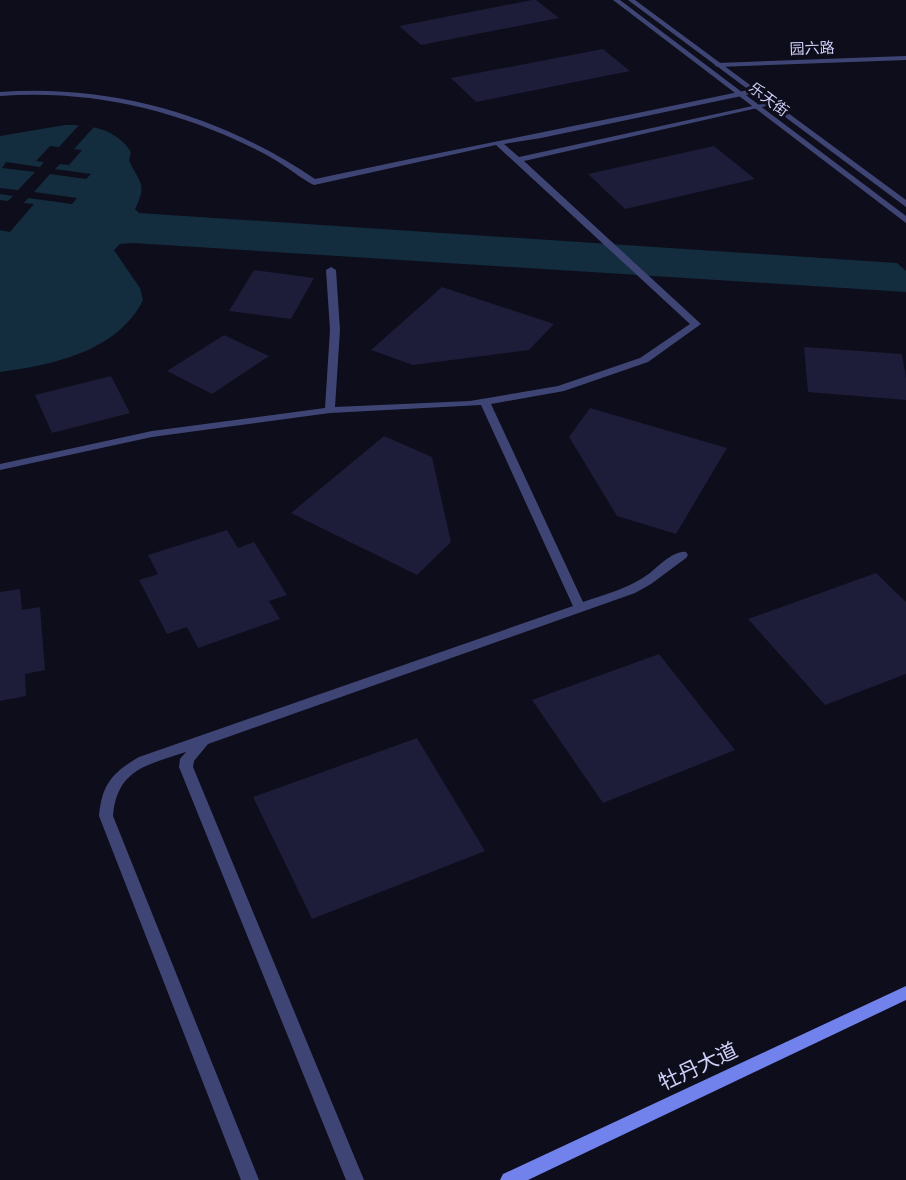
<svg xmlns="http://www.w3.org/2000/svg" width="906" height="1180" viewBox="0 0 906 1180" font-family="Arial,'Noto Sans SC',sans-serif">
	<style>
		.water { fill: #132c3e }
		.pier { fill: #0e0d1b }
		.building { fill: #1d1c39 }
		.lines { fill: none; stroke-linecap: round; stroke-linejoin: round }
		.service { fill: #3e4574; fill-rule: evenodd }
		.minor { fill: #3e4574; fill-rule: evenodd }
		.tertiary { fill: #3e4574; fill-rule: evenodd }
		.secondary { fill: #7182ec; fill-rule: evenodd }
		.labels { text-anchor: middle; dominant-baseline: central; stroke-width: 6; stroke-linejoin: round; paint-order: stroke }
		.far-street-label { font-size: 15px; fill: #ced0f8; stroke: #0e0d1b }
		.near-street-label { font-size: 21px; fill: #ced0f8; stroke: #0e0d1b }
	</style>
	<rect width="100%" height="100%" fill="#0e0d1b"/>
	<path class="water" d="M65 125C90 124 117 129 131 152L129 160C139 183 148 183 135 209L139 213 897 263 906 271V292L133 243 120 244 114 250 140 288 143 300C118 351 53 365 0 372V136Z"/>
	<path class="pier" d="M79 125 94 127 74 149 82 150 69 165 60 164 55 169 91 174 86 179 50 174 34 192 77 198 72 204 28 198 24 203 34 204 10 232 0 230V200L8 201 13 196 0 194V188L18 190 35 172 2 168 6 162 40 167 44 162 36 161 50 146 59 147Z"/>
	<path class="building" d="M532 0H536L559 18 421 45 399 26Z
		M603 49 630 71 476 102 451 78Z
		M714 146 755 179 625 209 588 174Z
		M254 270 314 278 291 319 229 311Z
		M442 287 554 324 529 350 413 365 371 350Z
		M224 335 269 356 212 394 167 371Z
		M804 347 902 354 906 378V400L808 392Z
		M111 376 130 413 52 433 35 395Z
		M590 408 727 448 676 534 617 516 569 437Z
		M384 436 432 457 451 542 417 575 291 513Z
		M227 530 238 548 254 542 287 595 269 601 280 619 198 648 187 627 167 634 139 580 158 574 148 555Z
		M876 573 906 602V674L825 705 748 619Z
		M20 589 22 610 40 607 45 670 25 674 26 696 0 701V592Z
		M659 654 735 750 603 803 532 700Z
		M417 738 485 851 312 919 253 797Z"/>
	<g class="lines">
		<path class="service" d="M753 89H756V93L541 138 504 144 519 157 771 102 775 104 524 161 701 324 648 362 564 391 491 404 583 602C606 594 630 588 650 573 659 566 674 550 686 552L688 555 686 558 651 584 635 593 208 744 194 761 193 767 364 1180H346L179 767 180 759 186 752C147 765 117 769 113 816L259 1180H241L99 816C102 784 112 773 139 757L573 606 481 405 330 413 152 437 0 470V464L152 431 325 408 330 330 326 270 331 267 336 270 340 330 335 407 470 401 558 386 640 358 690 324 496 145 314 185C303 180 293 171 283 165 273 158 262 152 251 147 170 108 89 90 0 96V92C113 84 222 116 315 179 461 148 607 120 753 89Z"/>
		<path class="minor" d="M906 56V60L718 67 714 65 718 63Z"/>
		<path class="tertiary" d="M613 0H620L906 216V223Z
			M628 0H635L906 200V207Z"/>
		<path class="secondary" d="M906 986V1000L528 1180H500L503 1174Z"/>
	</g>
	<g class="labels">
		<g class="far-street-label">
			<text transform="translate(812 48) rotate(-2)">园六路</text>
			<text transform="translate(769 99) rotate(37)">乐天街</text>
		</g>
		<g class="near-street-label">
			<text transform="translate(698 1066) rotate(-25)">牡丹大道</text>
		</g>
	</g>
</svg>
